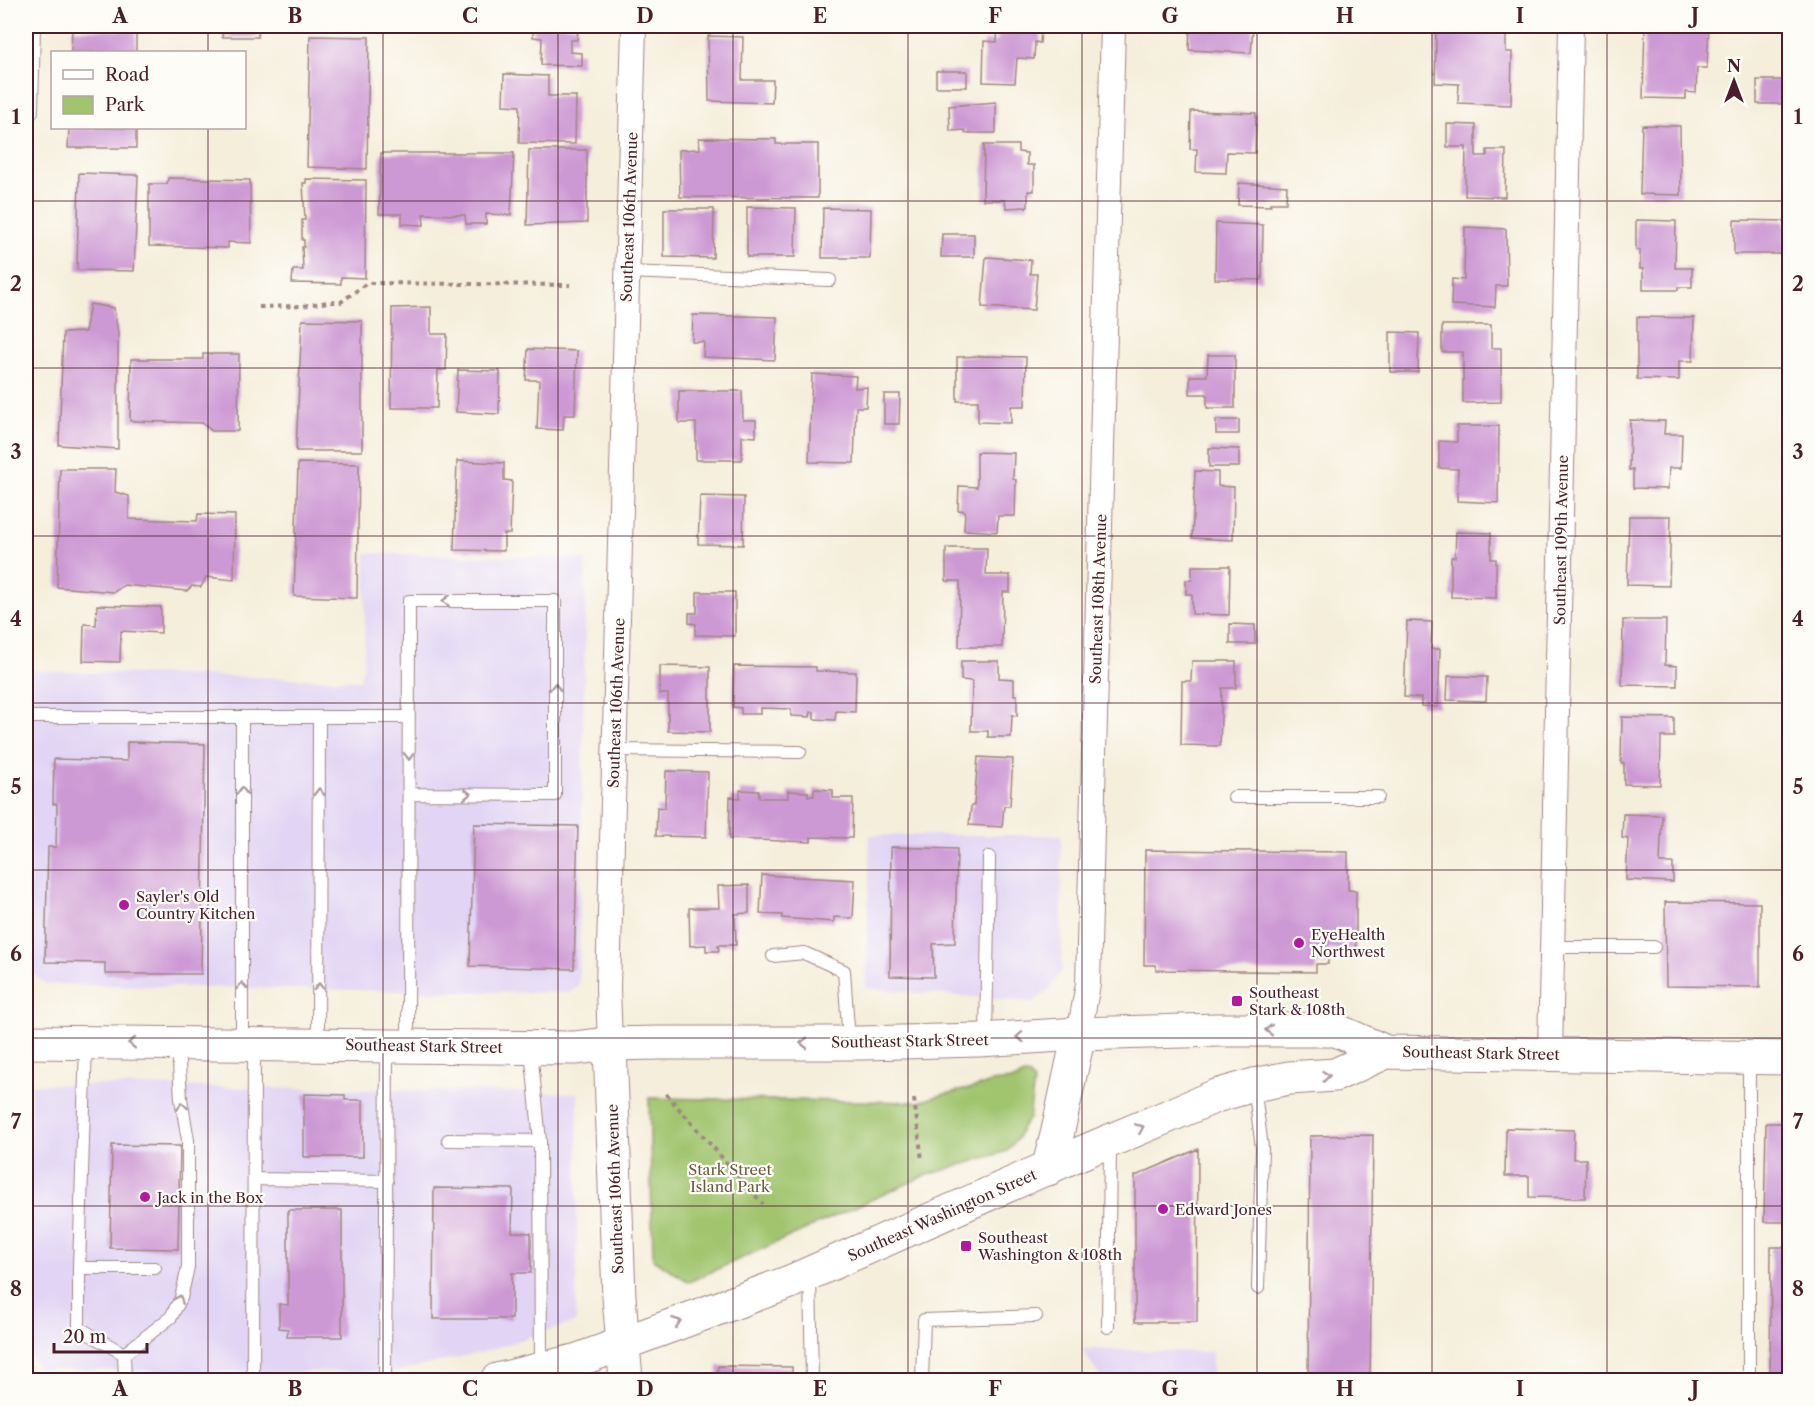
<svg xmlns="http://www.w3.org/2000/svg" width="1815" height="1406" viewBox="0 0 1815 1406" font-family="'Libre Caslon Text',serif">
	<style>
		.built { fill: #e1d4f4 }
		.green { fill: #a1c56e; stroke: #76724c; stroke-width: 1.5 }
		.building { fill: #cd99d4 }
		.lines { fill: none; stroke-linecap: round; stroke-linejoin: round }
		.lane-casing { stroke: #a08683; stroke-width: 14 }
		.street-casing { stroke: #a08683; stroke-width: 26 }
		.secondary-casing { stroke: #a08683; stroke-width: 35 }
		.primary-casing { stroke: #a08683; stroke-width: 35 }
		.path { stroke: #a08683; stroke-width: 4; stroke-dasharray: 4.5 4.5; stroke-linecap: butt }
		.lane { stroke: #fff; stroke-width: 12 }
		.street { stroke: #fff; stroke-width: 24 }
		.secondary { stroke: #fff; stroke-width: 33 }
		.primary { stroke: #fff; stroke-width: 33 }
		.oneway { stroke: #ae9aa0 }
		.grid { fill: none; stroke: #4a1f2b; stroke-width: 1.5; stroke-opacity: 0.55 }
		.poi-dot { fill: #b5179e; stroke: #fdfcf7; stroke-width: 2 }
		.labels { text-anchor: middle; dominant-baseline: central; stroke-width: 4.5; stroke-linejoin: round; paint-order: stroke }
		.street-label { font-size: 15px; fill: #4a1f2b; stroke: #fdfcf7 }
		.poi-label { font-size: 15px; fill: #4a1f2b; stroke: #fdfcf7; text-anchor: start }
		.park-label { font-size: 15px; fill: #685942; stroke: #fdfcf7 }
		.neatline { fill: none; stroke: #4a1f2b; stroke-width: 2 }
		.grid-label { font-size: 20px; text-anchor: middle; font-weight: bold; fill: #4a1f2b }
	</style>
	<rect width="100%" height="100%" fill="#fdfcf7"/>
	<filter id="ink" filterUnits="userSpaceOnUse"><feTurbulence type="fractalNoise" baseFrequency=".0167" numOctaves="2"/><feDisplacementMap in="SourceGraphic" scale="12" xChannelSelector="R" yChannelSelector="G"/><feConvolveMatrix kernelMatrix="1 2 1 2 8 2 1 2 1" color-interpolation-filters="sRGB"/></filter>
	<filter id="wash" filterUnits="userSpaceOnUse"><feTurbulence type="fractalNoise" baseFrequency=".008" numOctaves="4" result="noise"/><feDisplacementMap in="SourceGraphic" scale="24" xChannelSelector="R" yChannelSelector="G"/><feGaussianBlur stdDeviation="1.35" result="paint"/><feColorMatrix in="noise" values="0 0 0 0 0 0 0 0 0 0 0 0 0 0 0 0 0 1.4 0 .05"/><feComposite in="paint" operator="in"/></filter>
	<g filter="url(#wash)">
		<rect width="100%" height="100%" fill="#f5eedb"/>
		<path class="built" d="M366 553 586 559 579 984 569 993 351 990 46 984 33 974 29 958 32 671 360 680 364 663Z
			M870 835H1061L1062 971 1049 990 1033 1002 866 988Z
			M31 1084 578 1093 576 1322 479 1353 399 1371 241 1372 39 1369 28 1353Z
			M1082 1349 1212 1352V1380H1102Z"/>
		<path class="green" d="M1024 1075 1030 1076 1034 1082 1029 1119 1022 1127 1017 1139 1007 1151 924 1176 689 1282 653 1259 649 1098 918 1102 945 1094 978 1087 991 1082 1014 1080Z"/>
		<g id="blocks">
			<path class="building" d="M154 26H258V37H222L223 30 154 28Z
				M305 26H371V29L305 28Z
				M533 26H578L577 40H570V52L582 53V66L541 65 542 38 533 37Z
				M998 26H1038V31H1041L1040 43 1035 42 1034 59 1017 58 1015 83 983 82 984 41 997 42Z
				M1190 26 1253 27 1251 53 1189 50Z
				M1645 26H1709L1707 68H1697L1696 93 1686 92V99L1643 98Z
				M72 29 136 31V52H71Z
				M1436 32 1506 34V52H1512L1511 105 1458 103 1459 84 1435 83Z
				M310 36 369 37 367 169 307 167Z
				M708 36 743 37 742 80H773L772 103 709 101Z
				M936 71H967V87H936Z
				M504 74 548 76V96H576L575 144 519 143 520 106 503 105Z
				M1757 80H1790V104H1757Z
				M996 102V133H965V130L950 131 949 106Z
				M1191 111 1256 113 1255 153 1227 152 1226 173 1196 172 1197 149H1190Z
				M1447 124 1476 125V156H1487V150H1506L1505 197 1465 196 1466 147H1447Z
				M1642 125 1680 126 1681 195 1640 194Z
				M69 128H136V148H68Z
				M699 138 776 139V144H818V198L680 197 679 150 700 149Z
				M984 145H1018V152L1027 153V165H1034V191H1028V207L1006 208 1005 200H983Z
				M529 150H587V223L527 225Z
				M381 153H514L511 215 486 214V224H466L465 215 423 214 424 225 402 224V214H379Z
				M79 173 138 175 134 271 77 270Z
				M168 178 250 180 251 243 228 242V248L149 246V184H167Z
				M306 179 366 180 365 278 341 277V284L292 283 293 270H303L302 247H304V240H302V220H305L303 183H306Z
				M1239 183 1287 186 1286 203H1270L1271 206 1238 205Z
				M747 207 796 208 795 257H747Z
				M823 208 871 209 870 258H822Z
				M664 209H714L713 258 664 257Z
				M1636 220 1676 221 1675 268H1692V287H1678V290H1643V269H1640V250H1636Z
				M1734 220 1785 221V254H1734Z
				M1216 223 1263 225 1262 280 1215 279Z
				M1465 227 1506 229 1507 286H1496L1495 307 1451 305 1452 279 1464 280Z
				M942 234H974V257H941Z
				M986 257 1031 260 1030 274H1037L1034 310 982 307Z
				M90 304 114 308 118 333V449L59 445 63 333 85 332Z
				M431 307V334H447L446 370H438L437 408H391L392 308Z
				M693 315 777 317 775 360 703 357 704 342H692Z
				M1637 317 1694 318 1693 361H1679V380L1637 379Z
				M302 320 362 321V451H296Z
				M1442 325H1491V348H1501V402L1463 403V352H1442Z
				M1390 332 1419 333 1418 372H1390Z
				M528 349 577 351 575 415H564L563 430 537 429 539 380H526Z
				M203 354H239L238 431H212L202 423 130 421 131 359H203Z
				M1208 355H1235V408H1207V394H1190V376H1207Z
				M984 356 1026 357 1025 406H1011V423L978 422V401H957V357Z
				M458 370 500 371 499 414 456 412Z
				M812 374 856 376 855 388 867 387 866 407H856L854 463 809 462Z
				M679 391H742L743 420H756V437L742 436V460H696V423H679Z
				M884 394H900L899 424H884Z
				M1216 420H1239V434H1216Z
				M1630 420 1665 421 1664 434H1682L1681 468H1669L1668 489 1633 488V469L1629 470Z
				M1457 426H1499L1498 503 1457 501 1458 469 1439 468V441L1457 442Z
				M1209 448 1239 449V467H1209Z
				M977 452 1014 453 1013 479 1016 480 1015 516H998L997 532 964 530 965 511 958 510 959 486 977 487Z
				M457 461 504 463V480L512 481 510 534H504V551L454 550Z
				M298 463 359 464 357 598 294 596Z
				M60 469H116L115 492 129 496V519L197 521 198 514 235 515 234 580 206 577 201 587 192 586 187 591 124 585 114 592 57 587Z
				M1195 471 1218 472V486L1234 487 1233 540 1192 538Z
				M700 496 744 497 743 545 698 544Z
				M1629 516H1671L1669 586 1627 585Z
				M1456 532 1491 533V559H1496V598L1451 597V557H1455Z
				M946 548H987L986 575H1010V592H1003L1002 647H959L960 581H946Z
				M1192 566H1230L1229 615 1192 614V594H1186V580H1192Z
				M697 592H735V636L695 635 696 624 689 623V613H697Z
				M97 605 161 607V633L121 631 120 662 83 661 84 624 96 625Z
				M1623 620H1666L1665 665 1677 666V686L1622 685Z
				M1407 621 1432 622 1431 649H1440L1438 707 1421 706V698L1404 697Z
				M1230 624 1255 625V644H1230Z
				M961 661H999V678L1014 679V695H1017V716L1012 715 1011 737H988V731H971L972 681 961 680Z
				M1192 661H1236V688H1222L1220 746 1181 745 1182 681H1191Z
				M660 666 710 667V732L668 731V694H660Z
				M734 666 816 667V671L856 672 855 712 836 711 835 720 814 719V712H811L810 717 791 716V709L760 708V714H741V708L733 707Z
				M1448 676 1487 677 1486 701 1447 700Z
				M1622 717 1674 718V737H1661L1660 785 1624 784V763H1621Z
				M127 742 205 744 201 974H105V963L45 962 48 847H56L57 804H53L54 759 127 761Z
				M978 757 1013 759 1010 806H1004L1002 827 969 825 971 806 974 805Z
				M666 771 708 772 706 837 656 836 657 807 665 808Z
				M814 789 833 790V798H853L852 838 811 837V842L729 839 730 797 740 798V790L759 791V798H788V791L808 792V796H814Z
				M1623 814 1662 815 1660 863H1673V882L1626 880 1628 839 1622 838Z
				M474 824 578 826 574 969 470 966Z
				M891 847 957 849 955 943 933 944 934 977 890 976Z
				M1145 850 1348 852V890L1356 891V950H1328V964H1316V972L1156 970V965H1144Z
				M762 875 855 880 853 918 834 917V922L782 918V915L760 914Z
				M749 885V913L735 914 736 945H718L719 951H706V945L690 946 689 908H719L718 886Z
				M1665 902 1760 903V987L1666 986Z
				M304 1094 345 1095V1100H363V1157H304Z
				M1766 1123H1790V1222H1764Z
				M1506 1128 1574 1130 1573 1159H1586L1585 1198 1529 1197V1176H1505Z
				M1373 1135 1370 1380H1308L1310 1136Z
				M112 1145 180 1146 178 1249 110 1248Z
				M1198 1149 1197 1322H1135V1176Z
				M434 1188 513 1189 512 1232 531 1233V1273H512V1319H433Z
				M288 1210H342V1337H287L288 1329 279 1328V1304L288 1305Z
				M1771 1247H1790V1380H1770Z
				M718 1366 792 1367V1380H717Z"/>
		</g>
	</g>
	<g filter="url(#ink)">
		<use href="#blocks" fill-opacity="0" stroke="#a08683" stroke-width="1.5"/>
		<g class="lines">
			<defs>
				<path id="lane" d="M628 272 830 280
					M26 717H409
					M615 750 800 752
					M1234 797H1378
					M1552 947H1654
					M773 956 804 953 844 971 849 1042
					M986 1038 989 857
					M86 1043 79 1268V1328L124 1354 125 1380
					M242 1043V717
					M318 1044 319 717
					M408 1045 409 601H555V795L409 794
					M531 1050 540 1141 541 1368
					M1749 1058V1380
					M1254 1086 1262 1148 1258 1288
					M448 1140 540 1141
					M254 1179 387 1181
					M79 1268H155
					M810 1277 812 1380
					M1108 1327 1110 1145
					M124 1354 171 1317 181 1298 188 1267V1140L181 1099 178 1046
					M253 1380 254 1046
					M385 1380 387 1046
					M922 1380 924 1320 1036 1316"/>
				<path id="street" d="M26 110 28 26
					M1079 1034 1088 984 1113 26
					M610 1044 608 988 634 26
					M1550 1054 1571 26"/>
				<path id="secondary" d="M610 1044 619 1297 626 1380
					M1048 1169 1057 1135 1079 1034"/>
				<path id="primary" d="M26 1042 575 1048 610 1044 659 1043H863L979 1040 1079 1034 1218 1030H1336L1386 1052 1790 1058
					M497 1380 578 1360 790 1282 1081 1153 1216 1096 1254 1085 1289 1078 1335 1075 1386 1052"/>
			</defs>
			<use href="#lane" class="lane-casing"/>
			<use href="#street" class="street-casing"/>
			<use href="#secondary" class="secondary-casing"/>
			<use href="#primary" class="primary-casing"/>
			<path class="path" d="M259 307 302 306 328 302H341L367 283 570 285
				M666 1094 763 1204
				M914 1099 922 1160"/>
			<use href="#lane" class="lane"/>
			<use href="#street" class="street"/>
			<use href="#secondary" class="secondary"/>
			<use href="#primary" class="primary"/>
		</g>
		<defs><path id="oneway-chevron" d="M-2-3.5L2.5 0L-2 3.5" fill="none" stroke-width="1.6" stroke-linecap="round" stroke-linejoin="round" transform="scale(1.5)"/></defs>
		<g class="oneway">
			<use href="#oneway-chevron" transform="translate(446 601) rotate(180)"/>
			<use href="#oneway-chevron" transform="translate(555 687) rotate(-90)"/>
			<use href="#oneway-chevron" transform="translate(409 756) rotate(90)"/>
			<use href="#oneway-chevron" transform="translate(242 791) rotate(-90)"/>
			<use href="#oneway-chevron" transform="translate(319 792) rotate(-90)"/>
			<use href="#oneway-chevron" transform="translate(467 794)"/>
			<use href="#oneway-chevron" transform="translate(242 986) rotate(-90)"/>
			<use href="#oneway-chevron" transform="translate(319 987) rotate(-90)"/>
			<use href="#oneway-chevron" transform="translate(1269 1030) rotate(-180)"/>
			<use href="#oneway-chevron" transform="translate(1020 1037) rotate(176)"/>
			<use href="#oneway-chevron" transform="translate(132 1043) rotate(-179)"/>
			<use href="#oneway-chevron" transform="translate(804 1043) rotate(180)"/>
			<use href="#oneway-chevron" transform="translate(1326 1076) rotate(-6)"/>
			<use href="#oneway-chevron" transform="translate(182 1106) rotate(-99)"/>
			<use href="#oneway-chevron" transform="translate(1140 1128) rotate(-23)"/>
			<use href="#oneway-chevron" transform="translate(179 1299) rotate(-68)"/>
			<use href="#oneway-chevron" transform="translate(677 1322) rotate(-20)"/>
		</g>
	</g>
	<path class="grid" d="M208 26V52M383 26V1380M558 26V1380M733 26V1380M908 26V1380M1082 26V1380M1257 26V1380M1432 26V1380M1607 26V1380M208 128V1380M26 201H1790M26 368H1790M26 536H1790M26 703H1790M26 870H1790M26 1038H1790M26 1206H1790"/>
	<g class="poi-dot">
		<circle cx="124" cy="905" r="6"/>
		<circle cx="1299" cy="943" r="6"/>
		<rect x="1231" y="995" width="12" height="12" rx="3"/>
		<circle cx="145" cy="1197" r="6"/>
		<circle cx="1163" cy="1209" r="6"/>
		<rect x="960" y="1240" width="12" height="12" rx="3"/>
	</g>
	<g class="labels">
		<g class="street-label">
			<text transform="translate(629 217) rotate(-88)">Southeast 106th Avenue</text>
			<text transform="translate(1561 540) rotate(-89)">Southeast 109th Avenue</text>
			<text transform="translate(1098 599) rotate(-88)">Southeast 108th Avenue</text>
			<text transform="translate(616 703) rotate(-88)">Southeast 106th Avenue</text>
			<text transform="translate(910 1041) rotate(-1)">Southeast Stark Street</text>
			<text transform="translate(424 1046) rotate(1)">Southeast Stark Street</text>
			<text transform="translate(1481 1053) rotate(1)">Southeast Stark Street</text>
			<text transform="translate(615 1189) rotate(-92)">Southeast 106th Avenue</text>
			<text transform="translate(942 1215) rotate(-24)">Southeast Washington Street</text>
		</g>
		<g class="poi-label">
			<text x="136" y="896">Sayler's Old<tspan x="136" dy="17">Country Kitchen</tspan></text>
			<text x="1311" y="934">EyeHealth<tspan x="1311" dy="17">Northwest</tspan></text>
			<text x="1249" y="992">Southeast<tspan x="1249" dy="17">Stark &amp; 108th</tspan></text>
			<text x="157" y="1197">Jack in the Box</text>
			<text x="1175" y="1209">Edward Jones</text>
			<text x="978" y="1237">Southeast<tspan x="978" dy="17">Washington &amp; 108th</tspan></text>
		</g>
		<g class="park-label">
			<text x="730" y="1169">Stark Street<tspan x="730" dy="17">Island Park</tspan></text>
		</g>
	</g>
	<rect width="1815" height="1406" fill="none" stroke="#fdfcf7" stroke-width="66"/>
	<rect x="51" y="51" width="195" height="78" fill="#fdfcf7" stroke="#b5a4a5" stroke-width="1.5"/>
	<rect x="63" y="70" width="30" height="9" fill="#ffffff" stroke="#b5a4a5" stroke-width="1.5"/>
	<text x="105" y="81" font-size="18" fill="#4a1f2b">Road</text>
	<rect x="63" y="96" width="30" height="18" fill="#a1c56e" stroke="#b5a4a5" stroke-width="1.5"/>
	<text x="105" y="111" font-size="18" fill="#4a1f2b">Park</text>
	<g transform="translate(1734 81)" stroke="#fdfcf7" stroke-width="4.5" paint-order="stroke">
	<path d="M0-4.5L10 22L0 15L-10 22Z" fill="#4a1f2b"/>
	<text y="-9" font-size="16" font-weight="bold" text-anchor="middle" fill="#4a1f2b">N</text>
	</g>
	<path d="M54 1343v9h93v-9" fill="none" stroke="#4a1f2b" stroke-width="3"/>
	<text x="63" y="1343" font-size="18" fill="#4a1f2b" stroke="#fdfcf7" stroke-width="4.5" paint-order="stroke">20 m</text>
	<rect x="33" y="33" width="1749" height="1340" class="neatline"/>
	<g class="grid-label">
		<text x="120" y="23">A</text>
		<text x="295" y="23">B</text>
		<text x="470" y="23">C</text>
		<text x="645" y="23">D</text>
		<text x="820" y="23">E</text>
		<text x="995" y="23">F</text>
		<text x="1170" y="23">G</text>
		<text x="1345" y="23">H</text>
		<text x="1520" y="23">I</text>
		<text x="1695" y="23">J</text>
		<text x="16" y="124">1</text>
		<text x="1798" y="124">1</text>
		<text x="16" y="291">2</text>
		<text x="1798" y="291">2</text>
		<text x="16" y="459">3</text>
		<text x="1798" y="459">3</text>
		<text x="16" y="626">4</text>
		<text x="1798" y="626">4</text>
		<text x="16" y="794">5</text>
		<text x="1798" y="794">5</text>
		<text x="16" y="961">6</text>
		<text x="1798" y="961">6</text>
		<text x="16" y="1129">7</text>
		<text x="1798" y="1129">7</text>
		<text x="16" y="1296">8</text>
		<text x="1798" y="1296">8</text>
		<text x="120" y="1396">A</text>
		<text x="295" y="1396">B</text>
		<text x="470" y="1396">C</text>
		<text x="645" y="1396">D</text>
		<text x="820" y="1396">E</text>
		<text x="995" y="1396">F</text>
		<text x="1170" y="1396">G</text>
		<text x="1345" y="1396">H</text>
		<text x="1520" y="1396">I</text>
		<text x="1695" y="1396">J</text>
	</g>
</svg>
